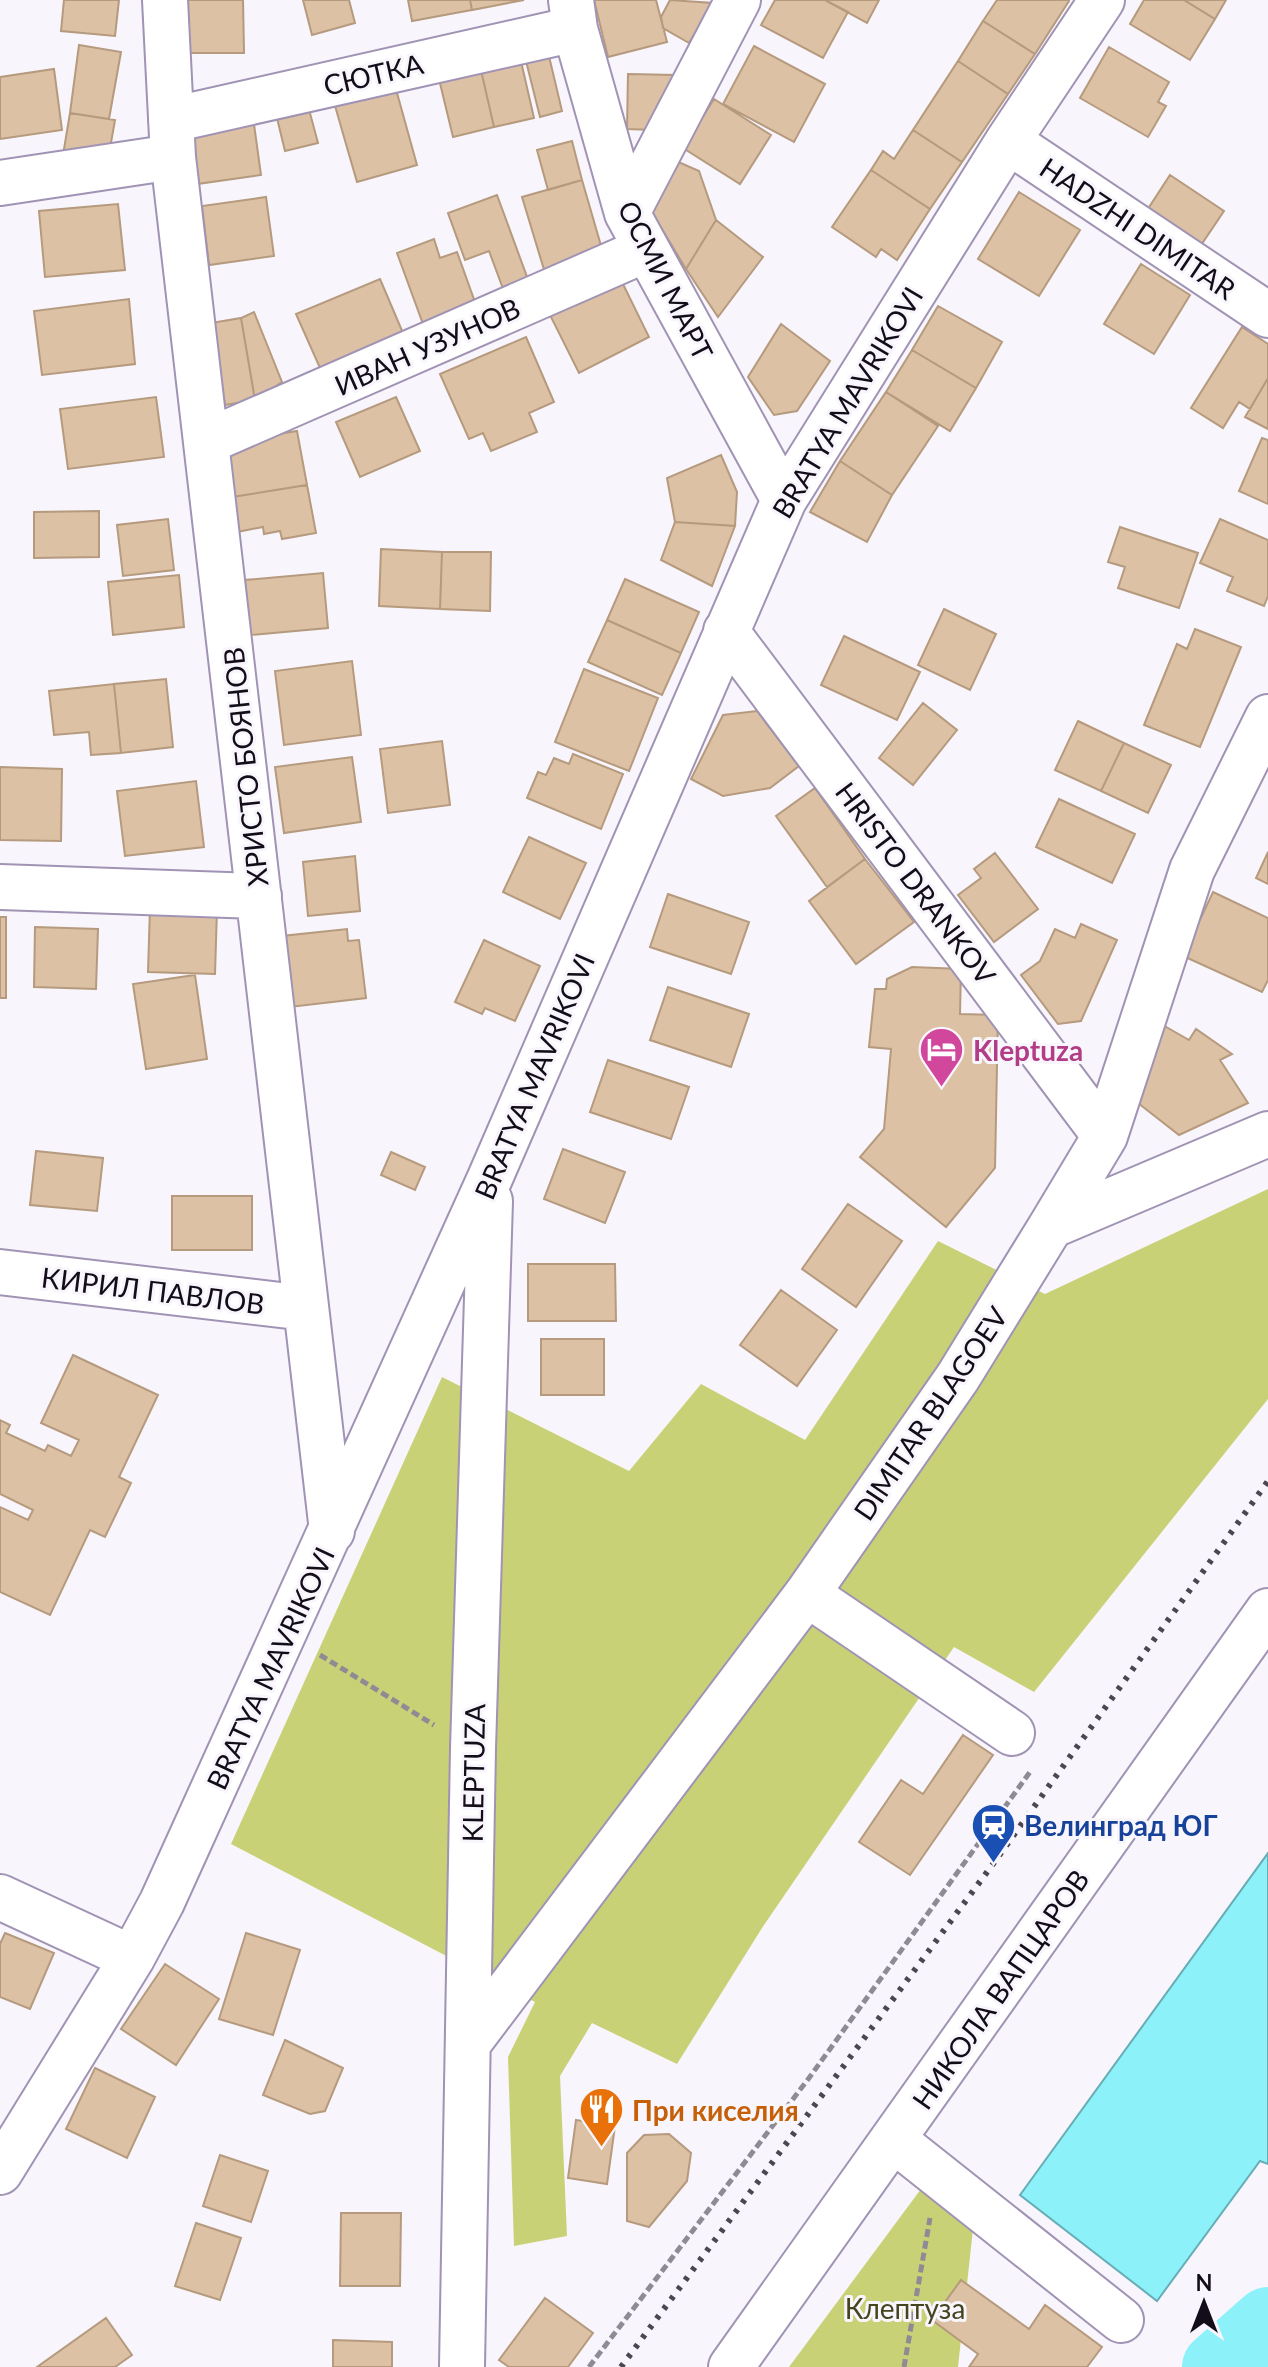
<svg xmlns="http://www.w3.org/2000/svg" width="1268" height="2367" viewBox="0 0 1268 2367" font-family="Lato,sans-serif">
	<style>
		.green { fill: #c9d177 }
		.water { fill: #8cf1f9; stroke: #67adb6; stroke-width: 2 }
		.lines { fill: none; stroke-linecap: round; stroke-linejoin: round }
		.river { stroke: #8cf1f9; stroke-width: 70 }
		.building { fill: #ddc1a4; stroke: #b59a7e; stroke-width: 2 }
		.minor-casing { stroke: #a093b4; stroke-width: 48 }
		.path { stroke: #8f8b94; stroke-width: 5; stroke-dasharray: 8 4; stroke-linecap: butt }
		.minor { stroke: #fff; stroke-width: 44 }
		.rail { stroke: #4b4650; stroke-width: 6; stroke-dasharray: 4 8; stroke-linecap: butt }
		.labels { text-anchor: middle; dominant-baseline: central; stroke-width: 6; stroke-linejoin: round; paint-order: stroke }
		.street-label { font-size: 28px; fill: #120d18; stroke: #f8f5fc }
		.hotel-label { font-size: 28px; font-weight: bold; fill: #b23c85; stroke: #f8f5fc; text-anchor: start }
		.transit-label { font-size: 28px; font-weight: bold; fill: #164399; stroke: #f8f5fc; text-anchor: start }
		.food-label { font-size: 28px; font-weight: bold; fill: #c56008; stroke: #f8f5fc; text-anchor: start }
		.park-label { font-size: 28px; fill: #42451d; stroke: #f8f5fc }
	</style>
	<rect width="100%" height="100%" fill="#f8f5fc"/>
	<path class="green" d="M1268 1189V1399L1034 1692 954 1647 762 1928 677 2064 592 2023 560 2076 567 2236 514 2246 508 2057 535 2002 231 1844 442 1377 629 1471 701 1384 805 1440 938 1241 1045 1294Z
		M921 2189 973 2229 958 2367H789Z"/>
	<path class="water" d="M1268 1853V2164L1260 2161 1157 2301 1020 2195Z"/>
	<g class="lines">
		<path class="river" d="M1217 2367 1268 2322"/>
	</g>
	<path class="building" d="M64 0H119L115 36 61 31Z
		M188 0H243L244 53H189Z
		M303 0H349L355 23 312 35Z
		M408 0H470L472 10 412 21Z
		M470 0H524L472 10Z
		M594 0H656L667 42 608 57Z
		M670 0 713 3 689 43 663 28 661 17Z
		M775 0H825L848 12 823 58 761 25Z
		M825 0H879L867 23Z
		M997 0H1069V1L1035 54 983 21Z
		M1144 0H1184L1215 19 1190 60 1130 24Z
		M1184 0H1226L1215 19Z
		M983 21 1035 54 1008 94 958 61Z
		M79 45 121 52 109 119 70 113Z
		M754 46 825 84 794 142 723 104Z
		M1109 47 1169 82 1158 102 1166 106 1148 137 1080 98Z
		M548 52 562 111 540 117 525 57Z
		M520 57 534 118 494 127 480 66Z
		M958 61 1008 94 962 162 913 130Z
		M480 66 494 127 453 137 438 75Z
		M54 69 62 130 0 139V77Z
		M628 74 675 75 654 130 627 129Z
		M394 82 417 165 357 182 333 99Z
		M714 99 771 135 740 184 683 148Z
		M307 102 318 143 285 151 275 110Z
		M70 113 115 120 109 154 62 161Z
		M253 117 261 175 197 184 189 126Z
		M913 130 962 162 930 209 871 170 883 151 894 159Z
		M572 141 582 180 548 190 537 150Z
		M676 161 699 171 716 220 686 269 651 211Z
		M871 170 930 209 897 260 881 249 876 257 832 227Z
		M1170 175 1224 211 1195 254 1142 218Z
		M582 180 604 256 545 273 522 197Z
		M1019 192 1080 230 1039 296 978 259Z
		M497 195 530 285 505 294 489 251 465 260 448 213Z
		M266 197 274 256 209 265 202 206Z
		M118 204 125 270 45 277 39 211Z
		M716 220 763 257 718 317 686 269Z
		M434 239 440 258 457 252 476 305 423 324 397 253Z
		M1141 264 1190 295 1154 354 1104 324Z
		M620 278 649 337 579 373 549 313Z
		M380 279 403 333 320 368 296 314Z
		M129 299 135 364 42 375 34 311Z
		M938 306 1002 342 976 388 912 350Z
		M254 312 282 382 255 400 241 318Z
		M241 318 255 400 225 405 211 323Z
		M781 324 830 361 797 411 774 415 748 377Z
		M1242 327 1268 344V378L1250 409 1239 402 1223 428 1191 408Z
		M526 337 554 402 529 413 537 432 491 451 483 433 469 439 440 374Z
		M912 350 976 388 950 431 886 392Z
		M1268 378V429L1245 417Z
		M886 392 938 426 892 495 840 461Z
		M156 397 164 457 68 469 60 409Z
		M396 397 420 451 360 477 336 422Z
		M297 431 307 485 232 497 223 443Z
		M1262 438 1268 440V504L1239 491Z
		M721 455 737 492 735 526 675 522 667 478Z
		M840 461 892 495 867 542 810 512Z
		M307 485 316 533 282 539 280 531 264 534 263 527 237 532 232 497Z
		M99 511V557L34 558V512Z
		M168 519 174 570 123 576 117 525Z
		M1220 519 1268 540V596L1264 606 1227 591 1233 577 1200 563Z
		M675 522 735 526 712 586 661 560Z
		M1120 527 1198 553 1179 608 1118 588 1125 567 1108 562Z
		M381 549 442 552 440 609 379 606Z
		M442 552H491L490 611 440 609Z
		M323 573 328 628 250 635 245 580Z
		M179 575 184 627 113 635 108 582Z
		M625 579 699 612 681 653 607 620Z
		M944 609 996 634 970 690 918 665Z
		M607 620 681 653 662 695 588 662Z
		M1195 629 1241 647 1200 747 1144 725 1177 644 1187 649Z
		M844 636 920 672 897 720 821 685Z
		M352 661 361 735 284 745 275 671Z
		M584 669 658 698 629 771 555 742Z
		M166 679 173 747 121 753 114 684Z
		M114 684 121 753 91 755 89 732 54 735 49 691Z
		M923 703 957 730 913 785 879 758Z
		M757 711 799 766 770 788 723 796 691 779 723 715Z
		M1078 721 1124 743 1101 791 1055 770Z
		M442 741 450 805 388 813 380 749Z
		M1124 743 1171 765 1148 813 1101 791Z
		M573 754 623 774 601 829 527 798 538 772 546 775 554 758 569 764Z
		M352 757 361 822 284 833 275 767Z
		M0 767 62 769 61 841 0 840Z
		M196 781 204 847 125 856 117 791Z
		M815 788 865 859 827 887 776 816Z
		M1059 799 1135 834 1112 883 1036 847Z
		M529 837 586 863 560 919 503 892Z
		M1268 852V884L1256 878Z
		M995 853 1038 909 994 942 958 895 981 878 974 869Z
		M355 856 360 911 308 916 303 862Z
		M865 859 914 922 856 964 809 901Z
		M1213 892 1268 918V980L1262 992 1183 956Z
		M668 894 749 922 731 974 650 947Z
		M150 907 217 909 215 974 148 972Z
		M0 917H6V998H0Z
		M1081 924 1117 940 1081 1021 1058 1024 1021 975 1040 961 1055 929 1075 938Z
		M35 927 98 929 96 989 34 987Z
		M347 929 348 941 359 940 366 998 290 1007 282 936Z
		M484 940 540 966 515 1021 485 1008 482 1014 455 1002Z
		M912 967 961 969 960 1014 998 1015 995 1168 946 1227 860 1157 884 1129 891 1049 869 1047 875 989H886L887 979Z
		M195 975 207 1059 146 1069 133 984Z
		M668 987 749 1014 731 1067 650 1040Z
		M1161 1024 1189 1040 1196 1029 1232 1054 1220 1060 1248 1103 1179 1135 1129 1096Z
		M608 1060 689 1087 671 1139 590 1112Z
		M563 1149 625 1172 605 1223 544 1199Z
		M36 1151 103 1158 97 1211 30 1205Z
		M391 1152 425 1167 415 1190 381 1175Z
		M172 1196H252V1250H172Z
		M848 1204 902 1241 856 1307 802 1269Z
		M528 1264H615L616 1321H528Z
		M781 1290 837 1330 797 1386 740 1345Z
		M541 1339H604V1395H541Z
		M73 1355 158 1395 119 1477 131 1483 105 1537 90 1530 50 1615 0 1592V1507L28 1520 33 1510 0 1494V1420L10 1425 6 1433 45 1451 48 1445 71 1456 79 1440 41 1423Z
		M963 1735 993 1755 910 1875 859 1842 901 1780 923 1794Z
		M5 1933 54 1953 30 2009 0 1997V1944Z
		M246 1933 300 1950 273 2035 219 2019Z
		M165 1964 219 1999 176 2065 121 2029Z
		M285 2040 343 2068 325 2111 310 2114 263 2095Z
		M95 2068 155 2097 127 2158 66 2129Z
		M576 2120 615 2126 607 2184 568 2178Z
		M669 2134 691 2153 687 2181 649 2227 627 2221V2153L644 2135Z
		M220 2155 268 2171 251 2222 203 2206Z
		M341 2213H401L400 2286H340Z
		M196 2223 241 2238 220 2300 175 2286Z
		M961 2280 1029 2329 1045 2305 1102 2347 1087 2367H969L978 2354 932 2320Z
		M545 2298 593 2333 568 2367H509L499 2360Z
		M106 2318 132 2355 115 2367H37Z
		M333 2340 392 2342V2367H333Z"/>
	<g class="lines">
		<defs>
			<path id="minor" d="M165 0 173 157 332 1531
				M571 0 575 29 627 213 784 500
				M171 120 575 29
				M1008 141 1268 315
				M0 183 173 157
				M627 213 738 0
				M208 441 645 250
				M726 631 1105 1136
				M0 887 259 896
				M1051 1226 1268 1134
				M0 1272 306 1308
				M807 1594 1012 1733
				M0 1897 132 1958
				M470 2041 807 1594 958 1377 1051 1226 1105 1136 1192 870 1268 717
				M894 2140 1121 2320
				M0 2172 132 1958 162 1902 490 1178 784 500 1008 141 1102 0
				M462 2367 473 1748 490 1201
				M731 2367 1268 1611"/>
		</defs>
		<use href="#minor" class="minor-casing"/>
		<path class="path" d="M320 1655 434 1725
			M589 2367 809 2078 1030 1772
			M904 2367 930 2218"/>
		<use href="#minor" class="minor"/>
		<path class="rail" d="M621 2367 993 1864 1268 1481"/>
	</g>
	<defs>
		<symbol id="hotel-pin" viewBox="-11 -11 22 30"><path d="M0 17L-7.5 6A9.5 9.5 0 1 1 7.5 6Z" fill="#d1479c" stroke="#f8f5fc"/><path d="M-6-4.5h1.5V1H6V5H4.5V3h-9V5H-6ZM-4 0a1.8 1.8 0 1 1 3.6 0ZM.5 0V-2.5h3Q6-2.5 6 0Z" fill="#fff"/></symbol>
		<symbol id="station-pin" viewBox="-11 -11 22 30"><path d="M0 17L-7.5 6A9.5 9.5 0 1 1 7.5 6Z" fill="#1a4fb4" stroke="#f8f5fc"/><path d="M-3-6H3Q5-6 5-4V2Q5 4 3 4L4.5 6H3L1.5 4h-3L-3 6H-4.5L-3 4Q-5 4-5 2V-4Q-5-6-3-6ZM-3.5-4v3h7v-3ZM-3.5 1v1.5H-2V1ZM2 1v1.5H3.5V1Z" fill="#fff"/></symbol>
		<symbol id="restaurant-pin" viewBox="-11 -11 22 30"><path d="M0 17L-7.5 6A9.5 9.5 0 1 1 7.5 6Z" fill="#e8710a" stroke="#f8f5fc"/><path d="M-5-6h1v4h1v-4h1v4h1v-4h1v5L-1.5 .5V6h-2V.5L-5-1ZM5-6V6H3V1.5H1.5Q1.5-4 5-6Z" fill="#fff"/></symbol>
	</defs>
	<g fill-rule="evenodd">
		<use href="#hotel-pin" x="916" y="1024" width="51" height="69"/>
		<use href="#station-pin" x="968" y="1800" width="51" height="69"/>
		<use href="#restaurant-pin" x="576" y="2084" width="51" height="69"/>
	</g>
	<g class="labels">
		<g class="street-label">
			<text transform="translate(373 74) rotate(-13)">СЮТКА</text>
			<text transform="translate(1138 228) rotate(34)">HADZHI DIMITAR</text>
			<text transform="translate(666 280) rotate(63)">ОСМИ МАРТ</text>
			<text transform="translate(427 346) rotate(-24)">ИВАН УЗУНОВ</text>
			<text transform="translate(847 402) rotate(-59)">BRATYA MAVRIKOVI</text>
			<text transform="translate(245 767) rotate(-96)">ХРИСТО БОЯНОВ</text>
			<text transform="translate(916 883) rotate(53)">HRISTO DRANKOV</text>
			<text transform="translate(534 1076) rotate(-67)">BRATYA MAVRIKOVI</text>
			<text transform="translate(153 1290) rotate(7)">КИРИЛ ПАВЛОВ</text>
			<text transform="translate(930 1413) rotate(-56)">DIMITAR BLAGOEV</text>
			<text transform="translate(270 1668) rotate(-65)">BRATYA MAVRIKOVI</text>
			<text transform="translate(473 1773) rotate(-89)">KLEPTUZA</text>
			<text transform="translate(1000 1989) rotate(-55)">НИКОЛА ВАПЦАРОВ</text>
		</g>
		<g class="hotel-label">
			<text x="973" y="1050">Kleptuza</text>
		</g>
		<g class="transit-label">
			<text x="1024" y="1825">Велинград ЮГ</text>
		</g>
		<g class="food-label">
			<text x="632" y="2110">При киселия</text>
		</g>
		<g class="park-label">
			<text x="905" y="2308">Клептуза</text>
		</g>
	</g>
	<g transform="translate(1204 2303)" stroke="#f8f5fc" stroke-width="6" paint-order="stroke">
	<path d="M0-6L14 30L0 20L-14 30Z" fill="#120d18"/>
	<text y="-12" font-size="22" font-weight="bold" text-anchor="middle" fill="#120d18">N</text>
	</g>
</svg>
